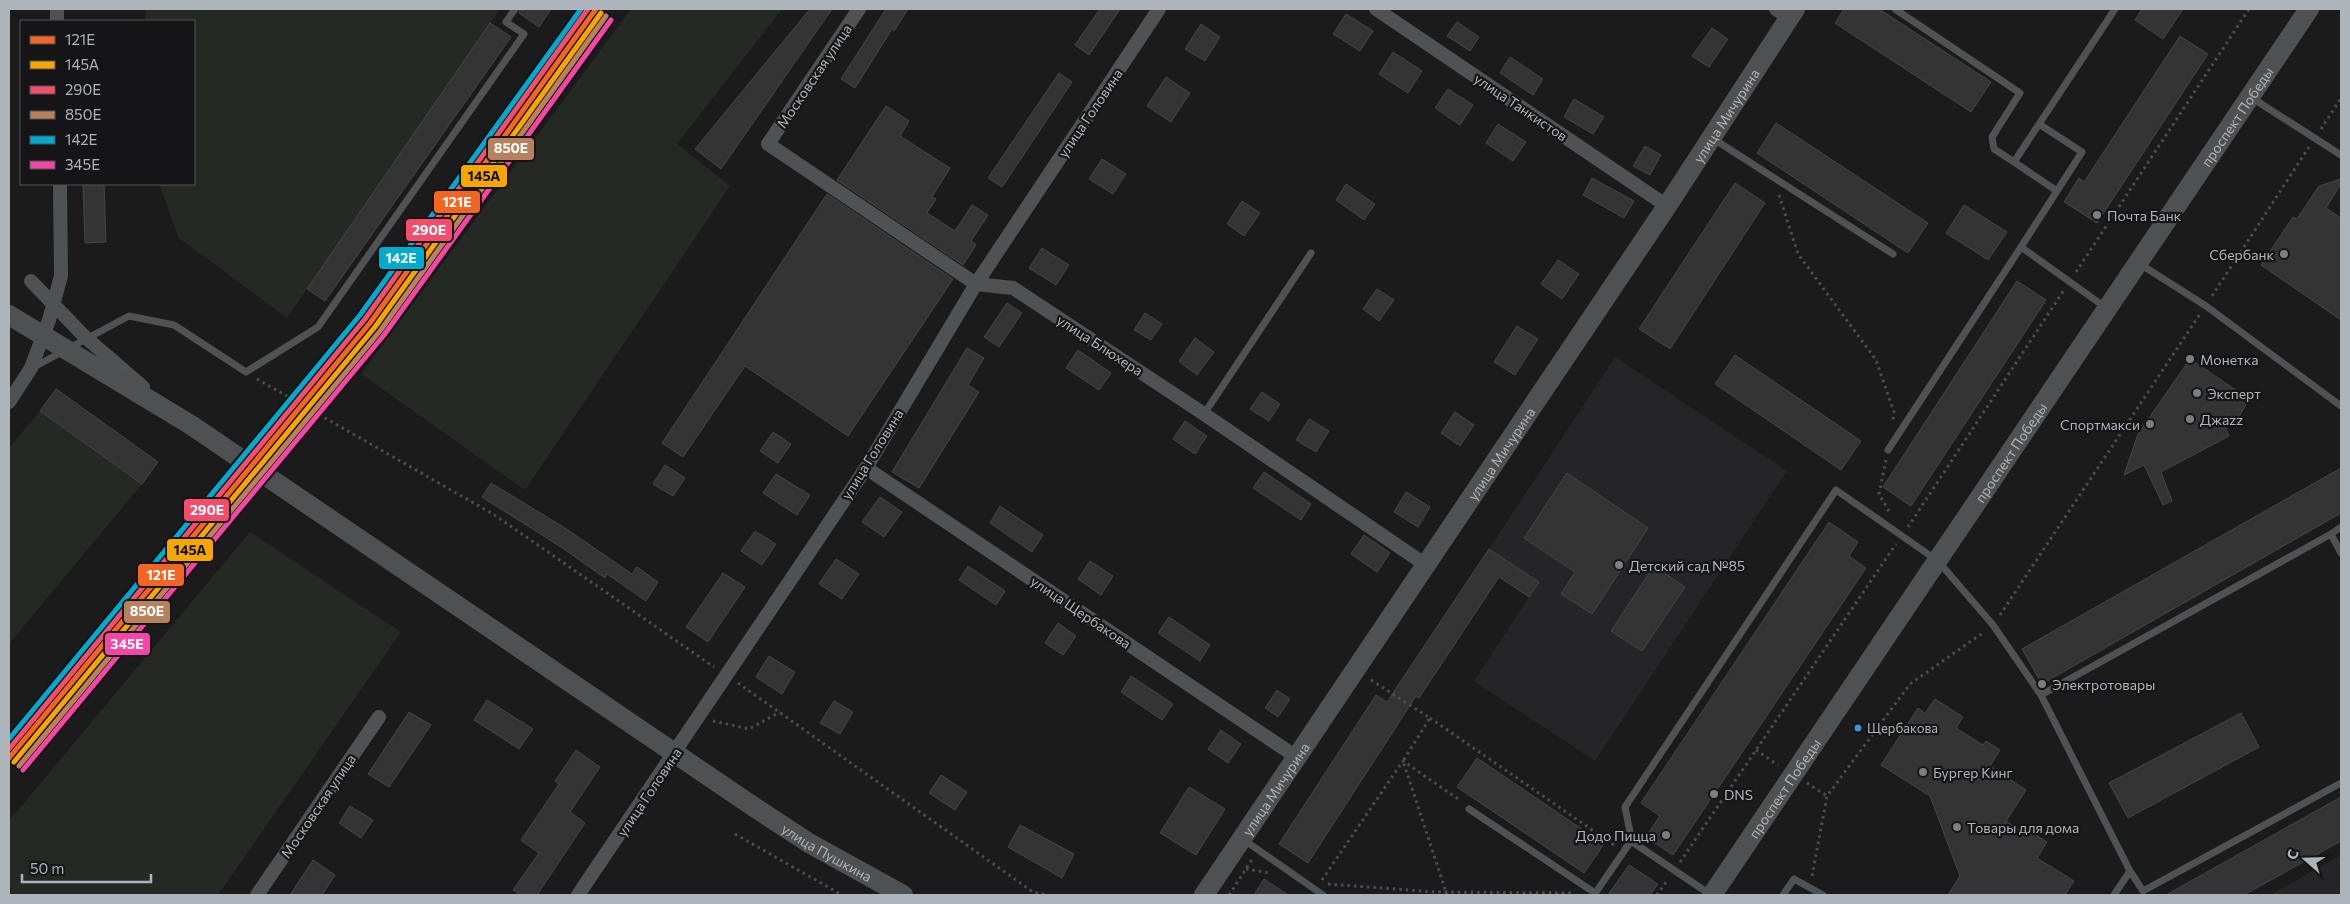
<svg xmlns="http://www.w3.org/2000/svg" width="2350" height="904" viewBox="0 0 2350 904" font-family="Commissioner,sans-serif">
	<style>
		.built { fill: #252527 }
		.green { fill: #242a23 }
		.building { fill: #343435; stroke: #434647 }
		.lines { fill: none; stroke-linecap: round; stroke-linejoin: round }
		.path { stroke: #4b4d4f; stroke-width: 3; stroke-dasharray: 2.5 4; stroke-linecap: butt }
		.lane { stroke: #4f5254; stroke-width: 7 }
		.street { stroke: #4f5254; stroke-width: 14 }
		.secondary { stroke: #4e5052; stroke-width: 20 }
		.street-bridge { stroke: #4f5254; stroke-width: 14 }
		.secondary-bridge { stroke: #4e5052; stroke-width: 20 }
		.rail-1-casing { stroke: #151517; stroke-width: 9 }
		.rail-2-casing { stroke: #151517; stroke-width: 9 }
		.rail-3-casing { stroke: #151517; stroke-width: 9 }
		.rail-4-casing { stroke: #151517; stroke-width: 9 }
		.rail-5-casing { stroke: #151517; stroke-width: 9 }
		.rail-6-casing { stroke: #151517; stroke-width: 9 }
		.rail-1 { stroke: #f26522; stroke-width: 5 }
		.rail-2 { stroke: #f7a600; stroke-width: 5 }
		.rail-3 { stroke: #f44d6c; stroke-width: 5 }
		.rail-4 { stroke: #b6815c; stroke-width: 5 }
		.rail-5 { stroke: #00a9ce; stroke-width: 5 }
		.rail-6 { stroke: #f346a5; stroke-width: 5 }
		.poi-dot { fill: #7a7f83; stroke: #151517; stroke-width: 2 }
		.bus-dot { fill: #3a90db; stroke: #151517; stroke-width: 2 }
		.labels { text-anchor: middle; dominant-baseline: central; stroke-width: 4.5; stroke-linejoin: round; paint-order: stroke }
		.bus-label { font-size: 13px; fill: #adb5bb; stroke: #151517; text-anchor: start }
		.street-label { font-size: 14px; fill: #adb5bb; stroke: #151517 }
		.poi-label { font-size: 14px; fill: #adb5bb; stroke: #151517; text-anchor: start }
		.line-badge { stroke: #151517; stroke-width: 2 }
		.badge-label { font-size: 14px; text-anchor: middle; font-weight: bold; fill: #fff }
		.pale-badge-label { font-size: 14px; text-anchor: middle; font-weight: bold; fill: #111 }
	</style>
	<rect width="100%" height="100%" fill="#1b1b1b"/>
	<path class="built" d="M1615 357 1787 471 1595 761 1474 681 1539 582 1489 549Z
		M2341 855V895H2270Z"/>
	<path class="green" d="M145 9H500L287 318 179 238 159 184H194V21H146Z
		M631 9H782L677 144 730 186 525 490 361 374Z
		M40 411 142 484 9 644V448Z
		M250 532 401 632 218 895H9V821Z"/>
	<path class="building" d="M520 9H551L539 27 519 13Z
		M810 9H832L721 169 695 149Z
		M886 9H908L894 31 892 29 855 88 841 79Z
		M1100 9H1120L1089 55 1075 45Z
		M1844 9H1879L1991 82 1971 112 1835 23Z
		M2142 9H2183L2163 39 2135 20Z
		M1346 14 1373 31 1360 51 1333 34Z
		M1457 22 1479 37 1470 51 1447 36Z
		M490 23 511 37 325 301 307 289Z
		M1201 24 1220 37 1205 61 1185 49Z
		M1712 28 1728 39 1709 67 1692 56Z
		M2180 36 2208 54 2097 223 2064 202 2079 178 2084 182Z
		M1393 52 1422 71 1408 93 1379 74Z
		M1510 57 1543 79 1533 95 1500 73Z
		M1059 73 1072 82 1002 187 988 178Z
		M1166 77 1190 93 1171 122 1147 106Z
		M1448 89 1473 105 1460 125 1435 108Z
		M1574 99 1604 117 1593 134 1564 117Z
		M886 106 909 121 900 136 950 168 932 197 936 199 927 213 955 231 972 205 988 215 971 241 976 245 963 265 837 180Z
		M1776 123 1928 223 1908 253 1757 153Z
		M1498 124 1526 142 1513 161 1486 143Z
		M1645 146 1661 155 1650 175 1633 166Z
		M1102 159 1126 174 1113 194 1089 179Z
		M1592 178 1634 201 1624 218 1583 195Z
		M2341 179V184L2326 208 2341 218V320L2261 265 2293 217 2297 219 2319 186Z
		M1735 183 1765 203 1670 349 1639 329Z
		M83 184H104L106 242 85 243Z
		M1346 184 1375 204 1364 220 1336 200Z
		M827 194 953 279 848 436 745 366 683 457 662 443Z
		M1242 201 1260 213 1244 236 1227 224Z
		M1964 205 2007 232 1988 260 1946 233Z
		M1042 248 1069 265 1056 285 1029 268Z
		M1558 260 1579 274 1562 299 1541 284Z
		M2017 281 2046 300 1911 506 1883 487Z
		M1377 289 1394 300 1379 321 1363 309Z
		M1007 303 1022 313 999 347 984 337Z
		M1145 313 1162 324 1151 340 1134 330Z
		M1517 326 1538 339 1515 375 1494 362Z
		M1195 338 1214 352 1197 375 1179 361Z
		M967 348 984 358 968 385 979 392 919 488 892 472Z
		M1078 350 1111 373 1099 390 1066 368Z
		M1735 355 1861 441 1841 470 1715 384Z
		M2190 359 2249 399 2240 415 2224 423 2229 436 2161 472 2172 501 2163 505 2144 465 2124 475 2138 434Z
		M56 389 158 462 142 484 40 411Z
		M1262 392 1280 404 1269 421 1250 409Z
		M1455 412 1474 425 1460 446 1441 433Z
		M1309 419 1329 431 1316 452 1296 440Z
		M1185 421 1207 436 1195 454 1173 439Z
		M773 432 791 444 778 463 760 451Z
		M665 465 685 478 673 496 653 484Z
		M2341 468V513L2042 684 2022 649Z
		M1264 472 1311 504 1301 520 1253 488Z
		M1567 473 1648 528 1592 614 1561 594 1575 572 1524 538Z
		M776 474 810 495 797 515 763 493Z
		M491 483 565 528 632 574 637 567 658 582 646 601 607 574 605 578 561 547 482 497Z
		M1406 492 1430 507 1418 527 1394 512Z
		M880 497 902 512 884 537 862 522Z
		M1000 506 1043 535 1032 552 990 523Z
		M1829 522 1858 542 1849 556 1866 568 1673 855 1646 837 1660 816 1641 803Z
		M755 531 776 544 762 565 741 551Z
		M1364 535 1390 553 1377 572 1351 554Z
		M1489 549 1539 582 1529 597 1499 577 1419 698 1416 696 1308 863 1279 844 1376 695 1387 702Z
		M836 559 859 574 842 599 819 584Z
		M1090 561 1113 576 1101 595 1078 579Z
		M968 566 1005 591 996 605 959 580Z
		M1654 566 1685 587 1642 651 1611 631Z
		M723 573 745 587 708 642 686 627Z
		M1169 617 1210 645 1200 661 1158 633Z
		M1058 623 1076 636 1063 655 1045 643Z
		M769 656 795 672 782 694 756 677Z
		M1131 676 1173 704 1162 720 1121 692Z
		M1277 690 1290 699 1278 717 1265 708Z
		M1935 699 1963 717 1956 728 1983 745 1986 741 2000 750 1990 766 2026 790 2006 821 2030 837 2033 833 2047 842 2037 858 2074 881 2065 895H1948L1960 876 1930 796 1881 765 1918 708 1925 713Z
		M487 700 533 729 519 749 474 720Z
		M834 701 853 712 840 734 820 723Z
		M409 712 431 725 389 787 368 774Z
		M2241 713 2259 747 2128 818 2109 783Z
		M1221 730 1241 744 1228 763 1208 749Z
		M576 750 600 767 570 812 585 823 537 895H521L513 890 539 853 521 840 559 784 555 781Z
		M1477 758 1604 844 1584 873 1457 787Z
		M941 775 967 792 955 810 929 793Z
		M1189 787 1225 809 1196 855 1160 833Z
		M2341 797V841L2244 895H2166Z
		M350 806 373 820 361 838 339 823Z
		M1020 825 1074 854 1062 878 1008 847Z
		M313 860 335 875 322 895H290Z
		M1629 865 1658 884 1650 895H1608Z
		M1264 879 1288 895H1254Z"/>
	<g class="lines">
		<path class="path" d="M2321 129 2341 98
			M1779 195 1798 254 1876 360 1894 412 1893 420
			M2076 272 2249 9
			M2212 296 2309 147
			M257 379 493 514 714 667
			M1886 460 1879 494 1890 513
			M1908 527 2064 290
			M2000 615 2200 314
			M1371 680 1430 718 1403 761 1447 895
			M738 683 1033 892 1046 895
			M1430 718 1614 845
			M713 721 749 729 780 712
			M1756 750 1778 765
			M1807 783 1827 796
			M735 834 842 895
			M1680 862 1896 544
			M1246 869 1270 873
			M1812 876 1827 796 1910 684 1984 632
			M1322 880 1403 761 1461 801
			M1328 884 1436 892 1574 893
			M1229 895 1253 858
			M1657 895 1668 879"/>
		<path class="lane" d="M1895 9 2020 93 1992 137 1994 149 2014 162
			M2252 98 2341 155
			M2039 124 2082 152 2021 247 2105 307
			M1712 138 1893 254
			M2057 191 2014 162 2115 9
			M2140 264 2206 306 2341 406
			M32 368 129 316 174 325 246 372 318 327 524 34 506 22 515 9
			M1204 414 1311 253
			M1888 450 2021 247
			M2331 534 2341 527
			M2041 695 2331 534 2341 553
			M1469 809 1595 893
			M1244 840 1323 895
			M1632 842 1625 807 1836 490 1938 561 1993 625 2041 695 2130 871 2143 891 2341 783
			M1594 895 1631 841 1711 895
			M1783 895 1794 879 1823 895
			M2114 895 2130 871"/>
		<path class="street" d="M57 9V21
			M859 9 768 144 976 284 1013 288 1204 414 1426 565
			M1376 9 1667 206
			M1776 9 1789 18
			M9 402 31 368 49 320 61 276 60 184
			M866 468 1295 756
			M257 895 379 717
			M578 895 866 468 976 284 1159 9"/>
		<g class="secondary">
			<path id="s1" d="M754 807 809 843 903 895"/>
			<path id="s2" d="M1204 895 1667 206 1795 9"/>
			<path id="s3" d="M1712 895 2309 9"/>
		</g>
		<path class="street-bridge" d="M31 281 84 336 143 387"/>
		<path class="secondary-bridge" d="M9 315 191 425 754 807"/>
		<defs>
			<path id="rail-1" d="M9 758 370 323 596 9"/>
			<path id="rail-2" d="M14 762 375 327 601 13"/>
			<path id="rail-3" d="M9 749 365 319 588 9"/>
			<path id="rail-4" d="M19 766 380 331 606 16"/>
			<path id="rail-5" d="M9 739 360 315 581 9"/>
			<path id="rail-6" d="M23 770 384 335 611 20"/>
		</defs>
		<use href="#rail-1" class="rail-1-casing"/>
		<use href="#rail-2" class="rail-2-casing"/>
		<use href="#rail-3" class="rail-3-casing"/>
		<use href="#rail-4" class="rail-4-casing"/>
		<use href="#rail-5" class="rail-5-casing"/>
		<use href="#rail-6" class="rail-6-casing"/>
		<use href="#rail-1" class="rail-1"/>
		<use href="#rail-2" class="rail-2"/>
		<use href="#rail-3" class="rail-3"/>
		<use href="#rail-4" class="rail-4"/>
		<use href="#rail-5" class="rail-5"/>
		<use href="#rail-6" class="rail-6"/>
	</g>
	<g class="poi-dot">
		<circle cx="2097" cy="215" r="5"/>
		<circle cx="2284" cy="254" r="5"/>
		<circle cx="2190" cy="359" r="5"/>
		<circle cx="2197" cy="393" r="5"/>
		<circle cx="2190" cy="419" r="5"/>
		<circle cx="2150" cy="424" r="5"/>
		<circle cx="1619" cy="565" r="5"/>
		<circle cx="2042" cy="684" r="5"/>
		<circle cx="1923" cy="772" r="5"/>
		<circle cx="1714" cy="794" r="5"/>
		<circle cx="1957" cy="827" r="5"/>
		<circle cx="1666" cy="835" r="5"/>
	</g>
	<circle class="bus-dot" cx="1858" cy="728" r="4.5"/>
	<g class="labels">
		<g class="bus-label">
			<text x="1867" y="728">Щербакова</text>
		</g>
		<g class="street-label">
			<text transform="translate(814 76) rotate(-56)">Московская улица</text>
			<text transform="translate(1521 107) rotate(34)">улица Танкистов</text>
			<text transform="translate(1090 113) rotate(-56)">улица Головина</text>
			<text stroke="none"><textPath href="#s2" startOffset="938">улица Мичурина</textPath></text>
			<text stroke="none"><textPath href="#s3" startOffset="939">проспект Победы</textPath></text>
			<text transform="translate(1100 345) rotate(33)">улица Блюхера</text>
			<text stroke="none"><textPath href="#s3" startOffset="534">проспект Победы</textPath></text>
			<text stroke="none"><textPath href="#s2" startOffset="532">улица Мичурина</textPath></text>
			<text transform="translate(872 454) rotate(-58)">улица Головина</text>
			<text transform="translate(1081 612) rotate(34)">улица Щербакова</text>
			<text stroke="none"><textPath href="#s3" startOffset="129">проспект Победы</textPath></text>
			<text stroke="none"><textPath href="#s2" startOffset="128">улица Мичурина</textPath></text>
			<text transform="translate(649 792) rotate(-56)">улица Головина</text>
			<text transform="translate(318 806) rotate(-56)">Московская улица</text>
			<text stroke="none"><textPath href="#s1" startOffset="86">улица Пушкина</textPath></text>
		</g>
		<g class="poi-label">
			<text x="2107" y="215">Почта Банк</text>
			<text x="2274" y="254" text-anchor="end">Сбербанк</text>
			<text x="2200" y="359">Монетка</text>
			<text x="2207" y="393">Эксперт</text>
			<text x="2200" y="419">Джаzz</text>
			<text x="2140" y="424" text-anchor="end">Спортмакси</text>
			<text x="1629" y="565">Детский сад №85</text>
			<text x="2052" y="684">Электротовары</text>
			<text x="1933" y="772">Бургер Кинг</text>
			<text x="1724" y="794">DNS</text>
			<text x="1967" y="827">Товары для дома</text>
			<text x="1656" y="835" text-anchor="end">Додо Пицца</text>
		</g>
	</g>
	<g class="line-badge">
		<rect x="487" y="137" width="48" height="24" rx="5" fill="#b6815c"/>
		<rect x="460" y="164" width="48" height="24" rx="5" fill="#f7a600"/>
		<rect x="433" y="190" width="48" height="24" rx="5" fill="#f26522"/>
		<rect x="405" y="218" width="48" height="24" rx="5" fill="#f44d6c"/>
		<rect x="378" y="246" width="47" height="24" rx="5" fill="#00a9ce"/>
		<rect x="183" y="498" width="47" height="24" rx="5" fill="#f44d6c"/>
		<rect x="166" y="538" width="48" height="24" rx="5" fill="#f7a600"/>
		<rect x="137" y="563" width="48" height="24" rx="5" fill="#f26522"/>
		<rect x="123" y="600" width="48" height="24" rx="5" fill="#b6815c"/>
		<rect x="104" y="632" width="47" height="24" rx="5" fill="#f346a5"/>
	</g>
	<g class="badge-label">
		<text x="511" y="153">850Е</text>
		<text x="457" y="207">121Е</text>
		<text x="429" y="235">290Е</text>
		<text x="401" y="263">142Е</text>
		<text x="207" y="515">290Е</text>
		<text x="161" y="580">121Е</text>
		<text x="147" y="616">850Е</text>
		<text x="127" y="649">345Е</text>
	</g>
	<g class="pale-badge-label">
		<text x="484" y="181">145А</text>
		<text x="190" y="555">145А</text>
	</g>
	<rect width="2350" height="904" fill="none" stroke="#adb5bb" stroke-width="20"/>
	<rect x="20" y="20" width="175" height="165" fill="#151517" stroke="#525559"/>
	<rect x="30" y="36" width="25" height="8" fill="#f26522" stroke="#525559"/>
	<text x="65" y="45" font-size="15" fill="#adb5bb">121Е</text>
	<rect x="30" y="61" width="25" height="8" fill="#f7a600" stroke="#525559"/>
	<text x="65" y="70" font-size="15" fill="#adb5bb">145А</text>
	<rect x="30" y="86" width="25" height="8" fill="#f44d6c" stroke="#525559"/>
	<text x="65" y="95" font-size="15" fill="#adb5bb">290Е</text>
	<rect x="30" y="111" width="25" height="8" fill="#b6815c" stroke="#525559"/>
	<text x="65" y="120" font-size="15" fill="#adb5bb">850Е</text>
	<rect x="30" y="136" width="25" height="8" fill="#00a9ce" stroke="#525559"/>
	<text x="65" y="145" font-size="15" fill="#adb5bb">142Е</text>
	<rect x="30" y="161" width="25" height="8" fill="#f346a5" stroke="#525559"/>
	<text x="65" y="170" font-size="15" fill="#adb5bb">345Е</text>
	<g transform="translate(2305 859) rotate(290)" stroke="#151517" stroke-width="4" paint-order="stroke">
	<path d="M0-4L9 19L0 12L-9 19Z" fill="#adb5bb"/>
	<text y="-8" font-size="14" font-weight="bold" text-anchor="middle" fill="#adb5bb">С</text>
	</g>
	<path d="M22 874v8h129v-8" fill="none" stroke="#adb5bb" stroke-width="2.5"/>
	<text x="30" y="874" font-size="15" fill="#adb5bb" stroke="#151517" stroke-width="4" paint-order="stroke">50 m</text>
</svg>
